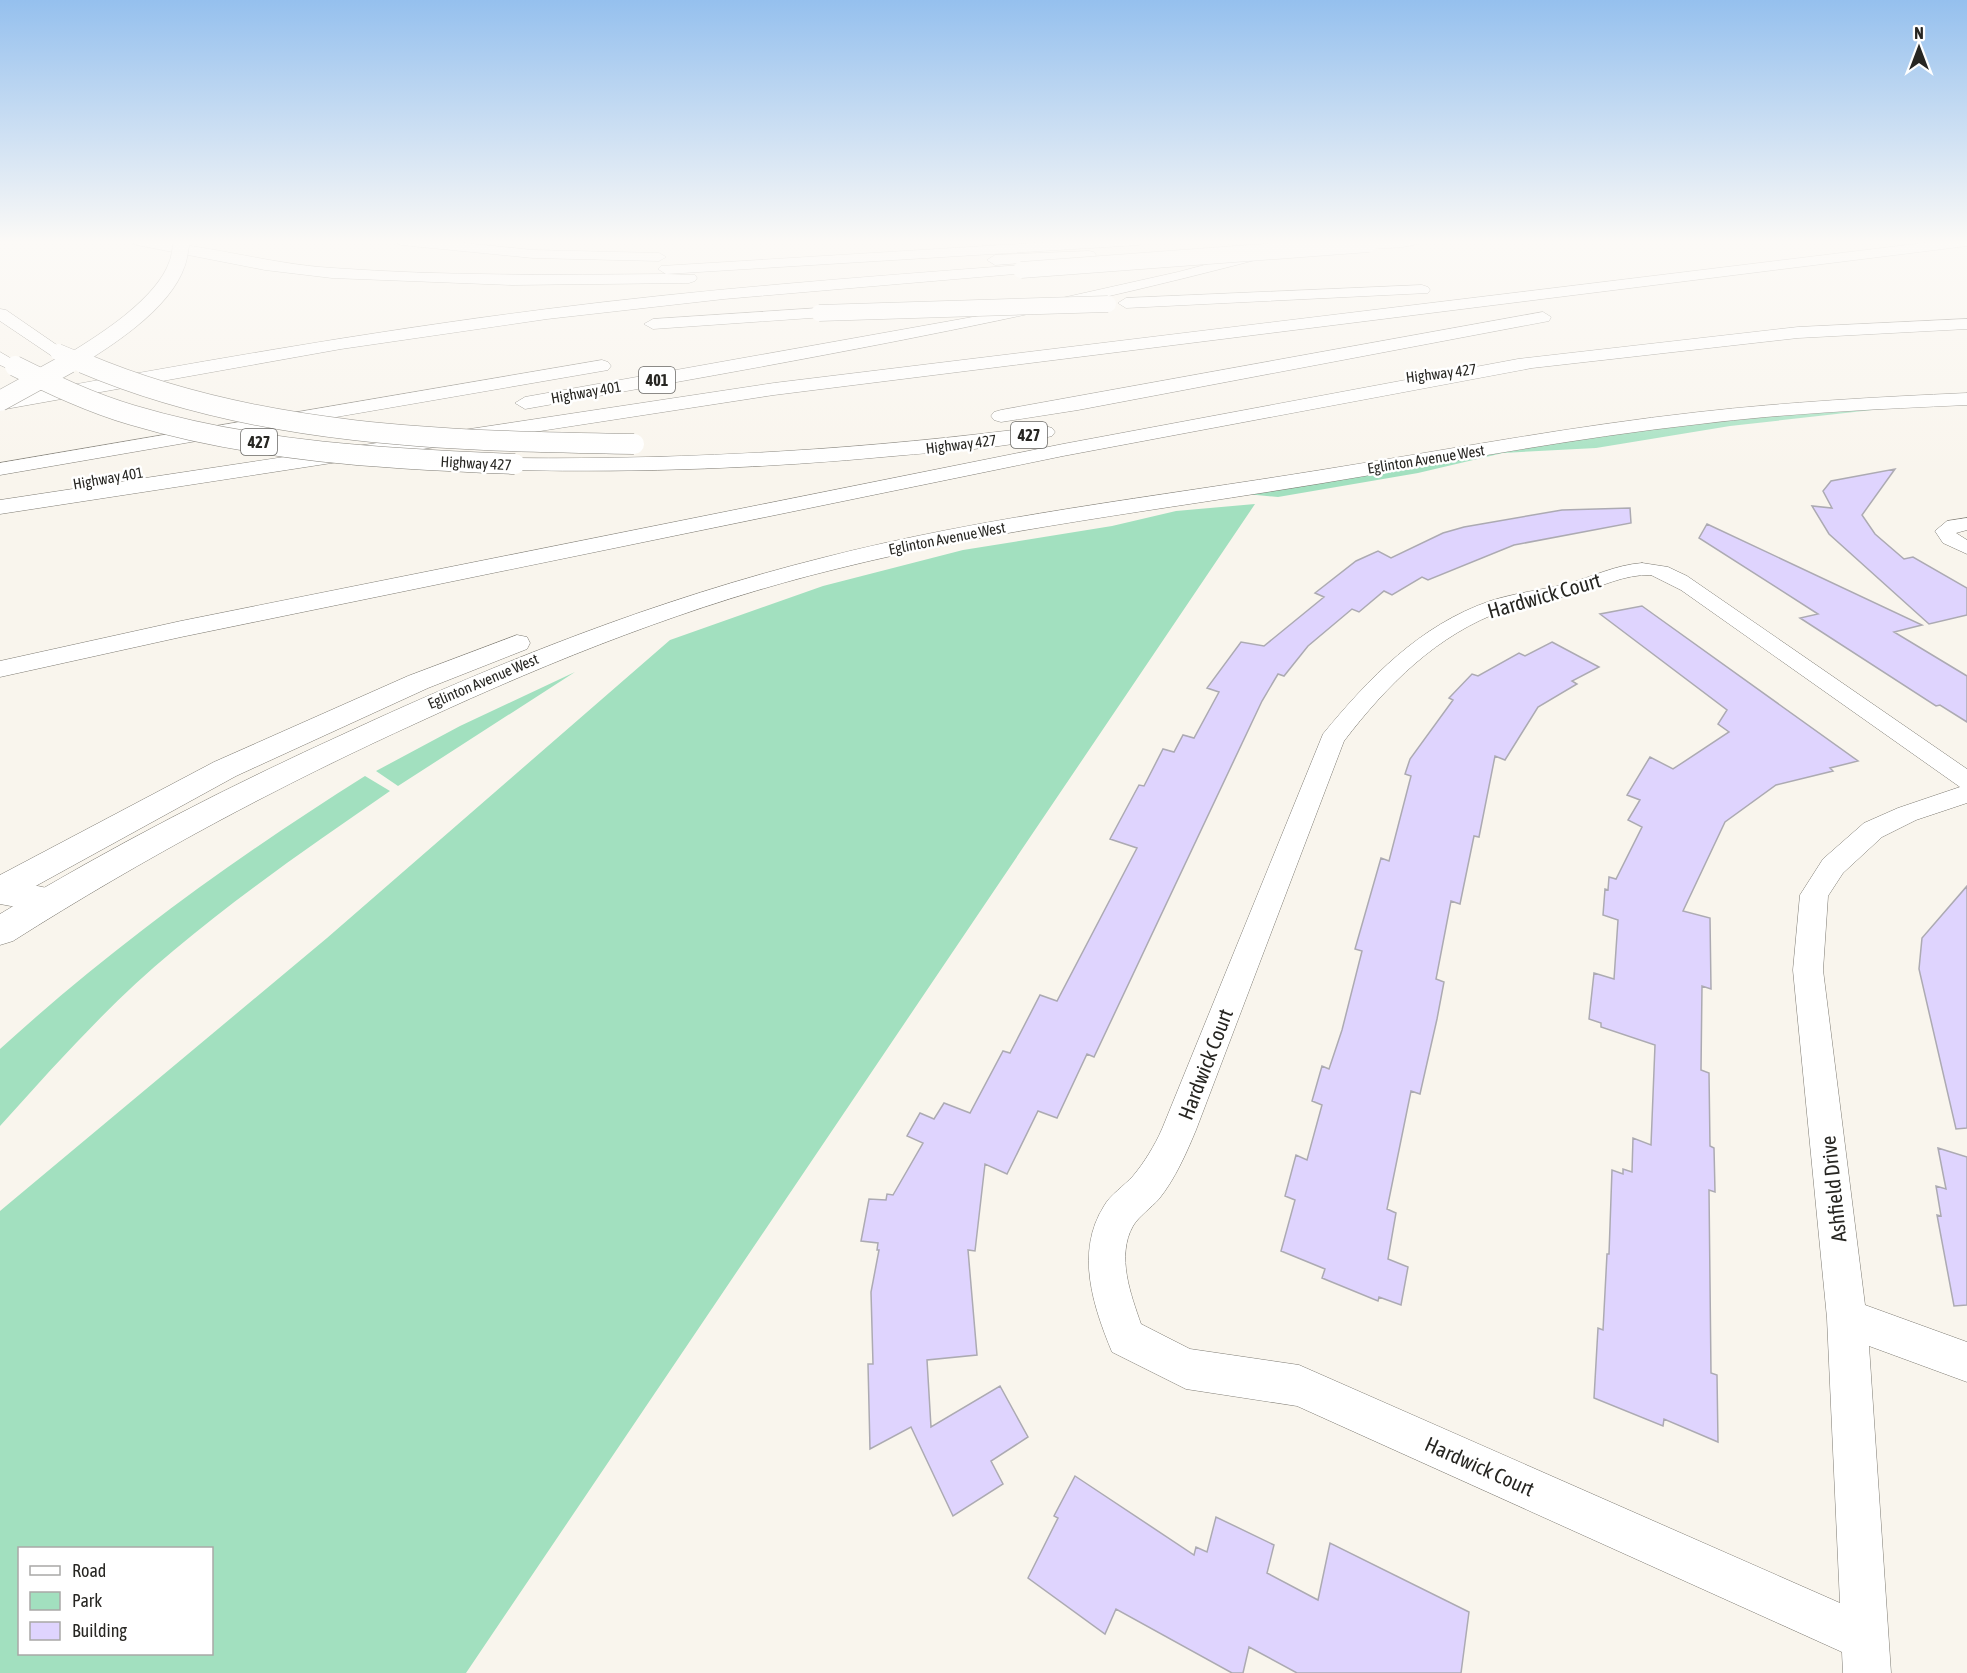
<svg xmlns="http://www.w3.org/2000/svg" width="1967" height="1673" viewBox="0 0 1967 1673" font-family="'Asap Condensed',sans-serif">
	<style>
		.green { fill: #a2e0bf; fill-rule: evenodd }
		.building { fill: #dfd4fe; stroke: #acaab2; stroke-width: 1.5 }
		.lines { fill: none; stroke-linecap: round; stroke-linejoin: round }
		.street-casing { stroke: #7e7b73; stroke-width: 1 }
		.secondary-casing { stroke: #7e7b73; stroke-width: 1 }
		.primary-casing { stroke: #7e7b73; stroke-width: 1 }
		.highway-casing { stroke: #7e7b73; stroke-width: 1 }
		.street { fill: #fff; fill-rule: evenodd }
		.secondary { fill: #fff; fill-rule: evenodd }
		.primary { fill: #fff; fill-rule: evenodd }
		.highway { fill: #fff; fill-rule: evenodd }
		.highway-bridge-far1-casing { stroke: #7e7b73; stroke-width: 17; stroke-linecap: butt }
		.highway-bridge-casing { stroke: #7e7b73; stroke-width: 21; stroke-linecap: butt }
		.highway-bridge-far1 { stroke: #fff; stroke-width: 16 }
		.highway-bridge { stroke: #fff; stroke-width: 20 }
		.labels { text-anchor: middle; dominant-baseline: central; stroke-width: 5; stroke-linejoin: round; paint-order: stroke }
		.far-street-label { font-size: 15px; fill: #272622; stroke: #fff }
		.shield { fill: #fff; stroke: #686764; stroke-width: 1.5 }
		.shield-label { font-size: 16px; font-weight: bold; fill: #272622 }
		.near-street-label { font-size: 21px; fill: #272622; stroke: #fff }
	</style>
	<rect width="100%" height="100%" fill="#f9f5ed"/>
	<path class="green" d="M1908 406 1730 426 1596 448 1503 453 1418 473 1278 497 1246 494 1621 433 1731 419Z
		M1255 504 466 1673H0V1211L327 938 670 640 823 586 963 550 1112 526 1176 511ZM20 1548H212V1654H20Z
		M575 672 398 786 376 771 460 726Z
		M365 776 390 791C316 842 242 893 173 951 110 1003 55 1065 0 1126V1049C112 947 236 857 365 776Z"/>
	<path class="building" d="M1895 469 1862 515 1875 534 1904 559 1913 557 1967 588V615L1929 624 1829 534 1812 506 1832 508 1823 491 1831 481Z
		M1630 508 1631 523 1514 545 1428 580 1422 577 1392 595 1384 591 1359 612 1352 609 1308 646 1284 676 1278 674 1262 701 1094 1057 1087 1054 1057 1118 1038 1111 1007 1174 985 1164 975 1251 968 1250 977 1355 927 1360 931 1427 1000 1386 1028 1437 991 1461 1003 1484 953 1516 911 1427 870 1449 868 1364H873L871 1292 879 1250H877L878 1243 861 1241 869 1199 886 1200 887 1194 893 1195 923 1143 907 1136 920 1113 934 1119 944 1103 970 1113 1003 1051 1010 1053 1040 995 1057 1001 1137 848 1110 839 1139 785 1144 786 1163 749 1174 752 1183 735 1194 738 1219 692 1207 688 1241 642 1264 646 1324 597 1315 593 1356 561 1378 551 1391 558 1443 533 1464 527 1562 510Z
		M1707 524 1922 625 1894 632 1967 676V722L1940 705 1936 706 1800 618 1818 614 1699 538Z
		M1642 606 1858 761 1830 768 1833 771 1776 785 1725 822 1683 911 1710 918 1711 989 1702 986 1701 1070 1709 1073 1710 1146 1714 1148 1715 1192 1709 1190 1711 1373 1717 1375 1718 1442 1664 1419 1663 1426 1594 1398 1598 1328 1603 1330 1607 1254H1609L1612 1170 1623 1174V1169L1632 1172 1633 1138 1651 1145 1655 1045 1601 1027V1023L1589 1019 1594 973 1614 979 1618 920 1603 915 1605 889 1608 890 1609 877 1616 879 1642 827 1628 820 1640 800 1627 795 1650 757 1673 769 1729 732 1718 724 1727 710 1600 614Z
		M1552 642 1599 667 1572 681 1577 684 1538 707 1505 760 1495 756 1479 837 1474 836 1460 904 1451 901 1436 979 1444 982 1437 1019 1420 1094 1411 1091 1387 1209 1396 1213 1388 1259 1408 1267 1401 1305 1379 1297 1378 1301 1322 1278 1325 1269 1281 1251 1295 1200 1285 1196 1296 1155 1307 1160 1322 1105 1312 1101 1322 1066 1329 1069 1342 1030 1362 951 1355 949 1381 858 1389 861 1411 776 1405 774 1410 759 1453 700 1449 698 1472 674 1478 676 1519 653 1525 656Z
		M1967 886V1128L1956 1129 1919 969 1922 938Z
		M1938 1148 1967 1157V1305L1954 1306 1937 1215 1941 1216 1936 1186 1946 1189Z
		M1075 1476 1194 1555 1196 1547 1207 1552 1216 1517 1274 1545 1267 1573 1318 1600 1330 1543 1469 1612 1461 1673H1297L1249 1647 1243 1673H1232L1116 1609 1105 1634 1028 1578 1058 1518 1054 1516Z"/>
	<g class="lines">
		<defs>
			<path id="street" d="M1967 518V530L1956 533 1967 540V554L1943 543 1935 531 1947 521Z
				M1642 563 1668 567 1687 576 1967 769V803L1916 820 1882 837 1843 873 1828 896 1823 970 1865 1305 1967 1342V1382L1869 1346 1891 1673H1843L1842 1652 1297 1406 1186 1389 1112 1352C1093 1306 1075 1252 1104 1206 1110 1195 1124 1186 1133 1176 1144 1163 1155 1145 1162 1129L1323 734C1369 678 1420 625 1490 601 1515 593 1541 590 1567 584 1592 577 1615 565 1642 563ZM1651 575 1681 590 1960 787 1898 808 1864 823 1823 859 1800 895 1793 970 1827 1318 1840 1603 1299 1365 1190 1349 1141 1324C1131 1295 1116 1256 1133 1226 1139 1216 1151 1208 1159 1199 1175 1179 1186 1154 1196 1130L1344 741C1387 685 1437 634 1505 610 1528 602 1553 600 1576 594 1601 587 1624 574 1651 575Z"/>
			<path id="secondary" d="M0 878 61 891 66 900 61 909 49 913 0 904Z"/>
			<path id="primary" d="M1967 393V405C1878 409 1789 413 1700 424 1573 438 1449 462 1323 483 1161 510 996 529 836 569 693 604 555 659 421 721 280 785 144 858 13 941L0 945V914C112 846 229 786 348 732 501 661 658 599 822 558 986 516 1155 497 1321 470 1447 450 1572 426 1699 412 1788 402 1877 397 1967 393Z
				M517 635 527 637 530 643 527 649 428 688 236 776 12 899 0 903V875L214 762 408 676Z"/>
			<path id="highway" d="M130 241C198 241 265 264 333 268 444 276 555 275 666 274L658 269 661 266 1067 241H1146L1139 245 666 274 695 275 697 278 695 281 689 283 512 285 332 278 265 270 137 245Z
				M394 241H445L533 250 659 253 666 257 659 261 533 258 401 245Z
				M1364 241H1423C1416 248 1369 251 1362 244Z
				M1940 241H1967V246L774 395 0 514V500L774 383Z
				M1273 247 1280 251 1278 254C1030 321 778 364 525 409L515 403 525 397 995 313 1178 272Z
				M1089 251 1094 252 1096 255 1094 258 995 265 987 260 995 255Z
				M1021 265 1026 267 1029 270 1026 273 724 299 547 319 341 349 0 410V398C182 365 363 332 547 309 704 289 863 277 1021 265Z
				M1422 285 1428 287 1430 290 1428 293 1126 308 1118 303 1126 298Z
				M819 308 827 313 825 317 653 329 644 324 653 319Z
				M0 309 6 310 67 352 64 356H52L0 321Z
				M1543 312 1551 317 1549 321 1078 410 1001 422 994 420 991 416 994 412 1001 410Z
				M1967 319V329L1798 338 1532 368 1063 456 181 637 0 677V661L181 621 1063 444 1518 359 1798 327Z
				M0 352 24 366 21 370 15 372 0 365Z
				M602 360 608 362 611 366 608 370 0 475V463Z
				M1045 426 1052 428 1055 432 1052 436C1002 449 946 451 894 456 768 468 642 473 515 470L507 469 504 464 507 459 515 458C693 460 869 449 1045 426Z"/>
		</defs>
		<use href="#street" class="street-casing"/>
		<use href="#secondary" class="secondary-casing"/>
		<use href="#primary" class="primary-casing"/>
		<use href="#highway" class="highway-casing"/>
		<use href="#street" class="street"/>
		<use href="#secondary" class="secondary"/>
		<use href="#primary" class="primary"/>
		<use href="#highway" class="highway"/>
		<defs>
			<path id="highway-bridge-far1" d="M1021 270 1369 244
				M819 313 1108 304
				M58 352 87 364
				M67 364C102 343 163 305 177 264 180 257 180 248 182 241"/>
			<path id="highway-bridge" d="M83 363C257 437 448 441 634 444
				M15 366C53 385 91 403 132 415 256 452 386 459 515 464
				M0 401 69 363"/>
		</defs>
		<use href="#highway-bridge-far1" class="highway-bridge-far1-casing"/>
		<use href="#highway-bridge" class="highway-bridge-casing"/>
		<use href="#highway-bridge-far1" class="highway-bridge-far1"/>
		<use href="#highway-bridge" class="highway-bridge"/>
	</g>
	<linearGradient id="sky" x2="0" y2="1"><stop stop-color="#95c0ee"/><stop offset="0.51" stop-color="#fcfaf7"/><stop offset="1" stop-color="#fcfaf7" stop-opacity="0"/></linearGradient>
	<rect width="1967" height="475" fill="url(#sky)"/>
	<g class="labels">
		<g class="far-street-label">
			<text transform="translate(1441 373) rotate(-7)">Highway 427</text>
			<text transform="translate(586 392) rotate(-10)">Highway 401</text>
			<text transform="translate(961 444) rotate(-7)">Highway 427</text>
			<text transform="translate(1426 459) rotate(-9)">Eglinton Avenue West</text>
			<text transform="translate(476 463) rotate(3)">Highway 427</text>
			<text transform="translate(108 478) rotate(-10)">Highway 401</text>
			<text transform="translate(947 538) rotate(-11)">Eglinton Avenue West</text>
			<text transform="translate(483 681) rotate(-23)">Eglinton Avenue West</text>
		</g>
		<g class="shield">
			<rect x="639" y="367" width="36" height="26" rx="4.5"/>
			<rect x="1011" y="422" width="36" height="26" rx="4.5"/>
			<rect x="241" y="429" width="36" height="26" rx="4.5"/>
		</g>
		<g class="shield-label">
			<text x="657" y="380">401</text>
			<text x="1029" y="435">427</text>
			<text x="259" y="442">427</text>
		</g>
		<g class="near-street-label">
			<text transform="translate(1544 595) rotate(-16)">Hardwick Court</text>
			<text transform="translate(1205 1064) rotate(-69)">Hardwick Court</text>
			<text transform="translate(1833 1189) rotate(-96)">Ashfield Drive</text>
			<text transform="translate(1480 1466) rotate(24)">Hardwick Court</text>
		</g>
	</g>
	<rect x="18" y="1547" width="195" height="108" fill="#ffffff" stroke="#a9a8a7" stroke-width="1.5"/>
	<rect x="30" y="1566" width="30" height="9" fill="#ffffff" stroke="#a9a8a7" stroke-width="1.5"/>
	<text x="72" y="1577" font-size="18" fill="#272622">Road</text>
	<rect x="30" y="1592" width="30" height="18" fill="#a2e0bf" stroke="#a9a8a7" stroke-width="1.5"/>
	<text x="72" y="1607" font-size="18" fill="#272622">Park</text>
	<rect x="30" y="1622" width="30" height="18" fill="#dfd4fe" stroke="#a9a8a7" stroke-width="1.5"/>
	<text x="72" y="1637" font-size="18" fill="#272622">Building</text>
	<g transform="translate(1919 48)" stroke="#ffffff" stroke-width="4.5" paint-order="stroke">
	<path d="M0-4.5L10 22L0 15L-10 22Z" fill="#272622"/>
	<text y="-9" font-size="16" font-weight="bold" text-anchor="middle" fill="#272622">N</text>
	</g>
</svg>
